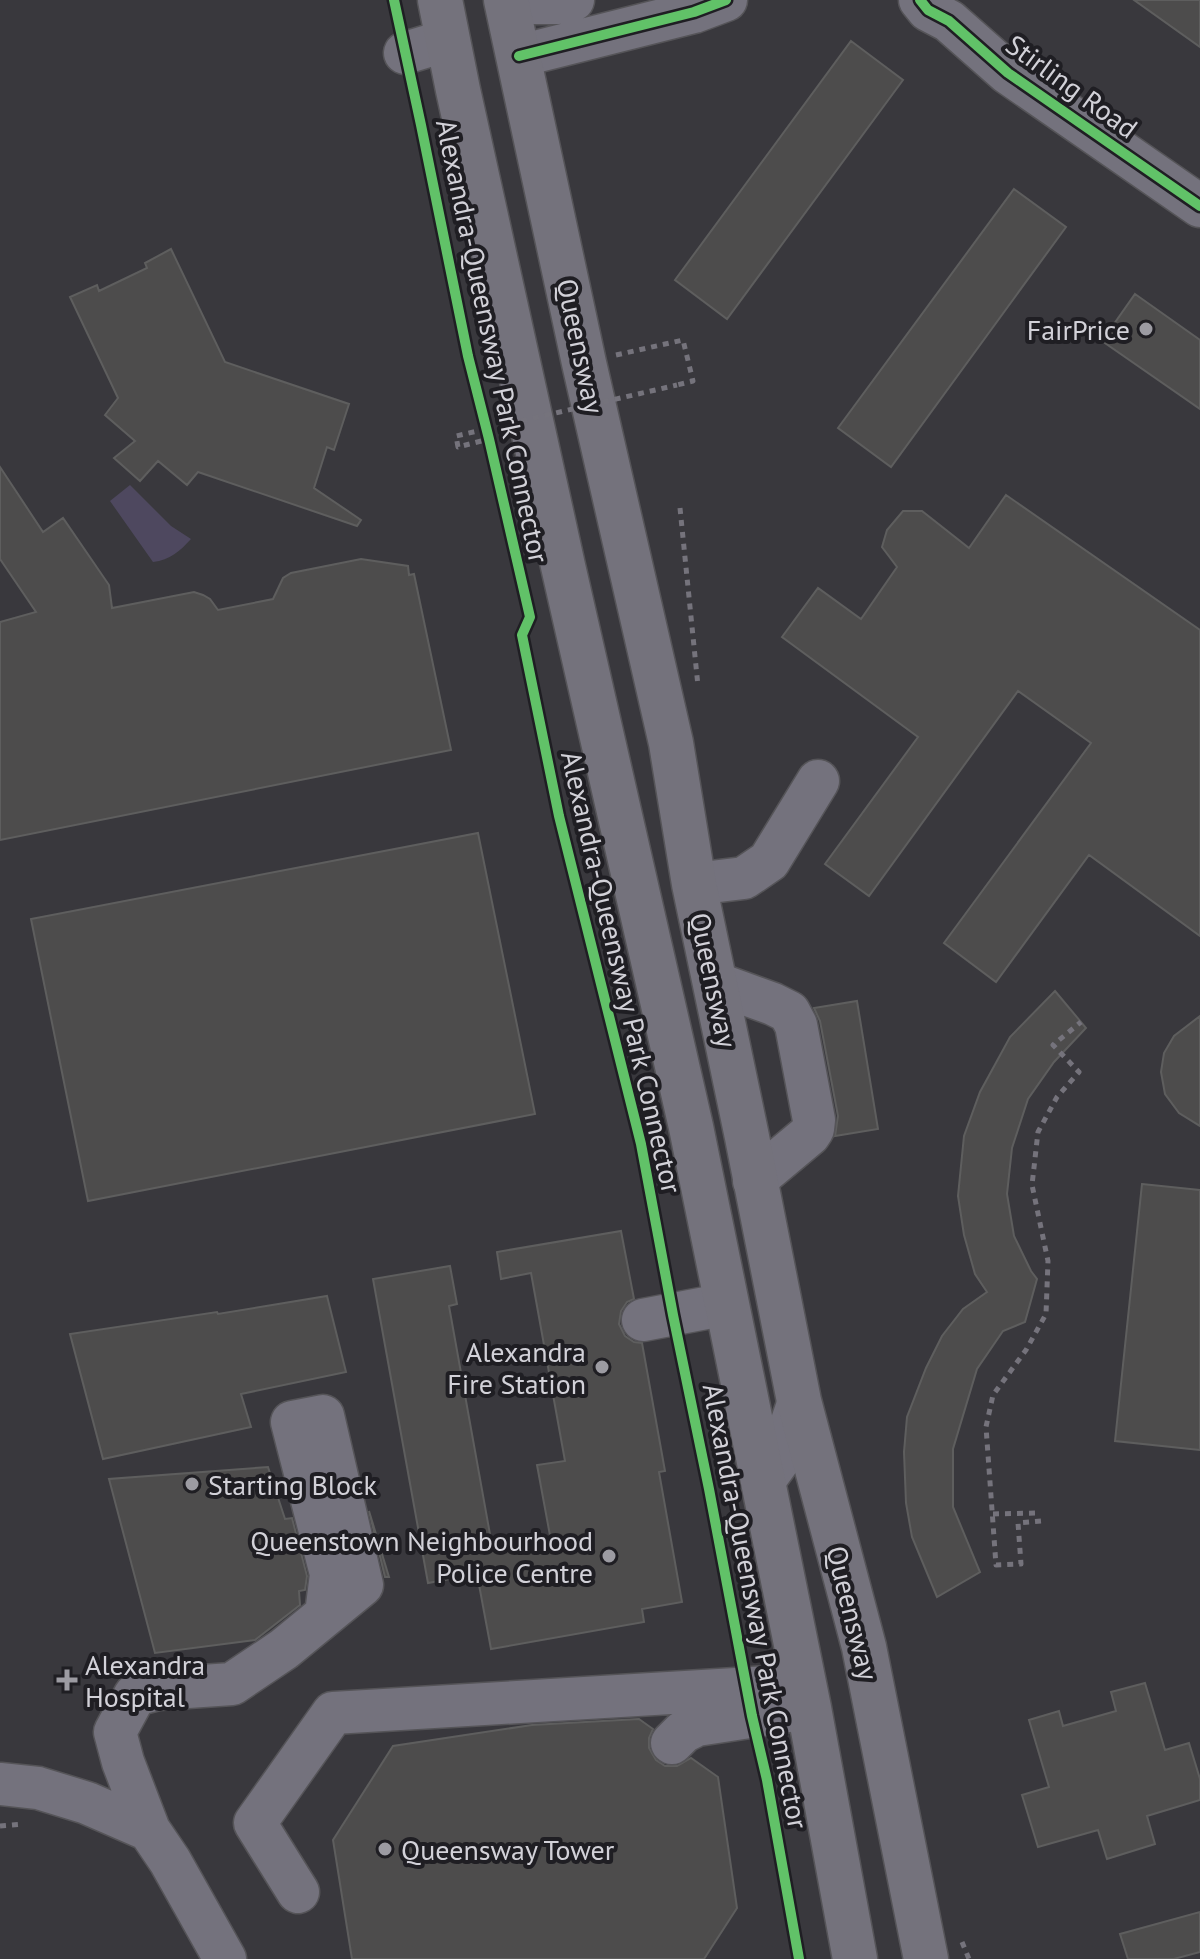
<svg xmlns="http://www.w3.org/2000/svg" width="1200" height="1959" viewBox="0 0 1200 1959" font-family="'PT Sans',sans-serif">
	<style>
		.green { fill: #4e485f }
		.building { fill: #4d4c4c; stroke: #5e5e5e; stroke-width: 2 }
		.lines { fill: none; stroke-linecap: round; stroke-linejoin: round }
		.minor-casing { stroke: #555458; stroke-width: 45 }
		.major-casing { stroke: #555458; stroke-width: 47 }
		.path { stroke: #75737c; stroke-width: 5; stroke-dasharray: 6 6; stroke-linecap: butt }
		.minor { stroke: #74727d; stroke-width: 42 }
		.major { stroke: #74727c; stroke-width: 44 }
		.path-bridge { stroke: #75737c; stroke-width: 5; stroke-dasharray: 6 6; stroke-linecap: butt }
		.cycleway-casing { stroke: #1f1e23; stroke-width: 15 }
		.cycleway { stroke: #61c268; stroke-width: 10 }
		.poi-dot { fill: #9c9ba2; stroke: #1f1e23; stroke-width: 3 }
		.labels { text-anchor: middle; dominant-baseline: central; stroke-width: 8; stroke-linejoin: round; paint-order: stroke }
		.street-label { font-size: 28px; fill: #d2d1d8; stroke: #1f1e23 }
		.poi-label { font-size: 28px; fill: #d2d1d8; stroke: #1f1e23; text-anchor: end }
	</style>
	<rect width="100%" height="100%" fill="#39383d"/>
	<path class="green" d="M130 485 171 526 191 539C180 551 170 560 153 562L110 501Z"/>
	<path class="building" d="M1134 0H1200V47Z
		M851 41 903 80 727 319 675 280Z
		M1014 189 1066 227 891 467 838 428Z
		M171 249 225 362 349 404 334 450 327 447 314 488 361 520 357 526 198 472 187 485 158 461 140 481 114 458 135 441 105 415 118 398 70 297 97 285 99 291 147 268 145 263Z
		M1135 294 1200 340V409L1102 341Z
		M0 467 43 532 63 518 109 585 112 608 194 592 203 595 210 599 218 610 273 599 283 578 291 573 361 559 408 566 409 575 414 574 451 750 0 840V622L36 612 0 559Z
		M1006 495 1200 630V936L1089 855 996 982 944 943 1091 743 1018 691 869 896 825 864 918 737 782 637 818 588 861 619 897 567 882 547 887 530 903 511H922L969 548Z
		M478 833 535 1114 88 1201 31 919Z
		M1055 991 1086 1028 1054 1062 1028 1099 1012 1148 1007 1194 1014 1236 1031 1271 1037 1279 1025 1322 1003 1331 977 1369 953 1449V1507L980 1572 937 1597 912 1537 906 1503 904 1452 907 1417 926 1368 942 1336 963 1309 987 1292 975 1274 964 1235 958 1196 964 1136 980 1092 1010 1037Z
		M857 1001 878 1129 835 1136 838 1116 820 1021 814 1008Z
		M1200 1016V1126L1179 1113 1165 1094 1161 1072 1164 1053 1174 1036Z
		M1142 1184 1200 1190V1450L1115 1441Z
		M621 1231 634 1299 627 1302 621 1311 619 1324 625 1336 634 1342 642 1343 665 1471 659 1472 682 1602 642 1609 644 1622 491 1649 477 1574 428 1583 373 1279 450 1266 457 1304 449 1306 493 1551 551 1541 537 1465 565 1461 531 1273 501 1279 497 1252Z
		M327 1296 346 1372 241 1394 251 1427 103 1459 70 1334 217 1312 218 1314Z
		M268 1467 285 1519 292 1518 307 1576 305 1590 299 1591 300 1605 255 1640 155 1653 109 1479Z
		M369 1511 389 1577H385Z
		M1145 1683 1165 1750 1189 1743 1200 1779V1800L1147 1816 1155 1844 1107 1859 1098 1830 1038 1847 1022 1795 1049 1787 1029 1720 1059 1711 1063 1726 1116 1711 1111 1692Z
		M639 1719 653 1729 649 1738V1748L656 1760 665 1766H677L691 1758 718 1777 737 1908 704 1959H352L333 1840 393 1746 532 1725Z
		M1200 1912V1952L1174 1959H1128L1120 1934Z"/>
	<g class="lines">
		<defs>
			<path id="minor" d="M920 0 928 10 949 21 1008 73 1200 206
				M507 3H559L573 0
				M405 53 448 40
				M519 56 694 12 726 0
				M694 884 744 878 769 861 818 781
				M715 983 773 1004 789 1012 796 1025 814 1120 813 1129 809 1135 754 1181
				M643 1320 727 1304
				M763 1482 779 1460 799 1401
				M672 1743 683 1732 697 1725 795 1710
				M0 1784 38 1788 87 1803 149 1830 170 1861 225 1959
				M149 1830 123 1762 115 1732 135 1695 158 1689 232 1684 284 1649 362 1585 323 1416 292 1422 331 1574 326 1614
				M298 1892 255 1823 333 1713 804 1685"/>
			<path id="major" d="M440 0 458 90 563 566 691 1127 809 1708 855 1959
				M506 0 584 363 671 743 694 884 747 1137 799 1401 864 1647 926 1959"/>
		</defs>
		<use href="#minor" class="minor-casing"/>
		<use href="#major" class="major-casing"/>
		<path class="path" d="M616 355 683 340 693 381 677 385
			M486 429 456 436 458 447 489 439
			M680 508 698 686
			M993 1514 1040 1513
			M1041 1521 1018 1523 1021 1564 996 1565 986 1427 993 1395 1026 1350 1046 1314 1048 1261 1032 1185 1038 1132 1057 1097 1079 1072 1053 1045 1081 1022
			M0 1826 23 1824
			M962 1942 969 1959"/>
		<use href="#minor" class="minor"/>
		<use href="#major" class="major"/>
		<path class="path-bridge" d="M486 429 677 385"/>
		<defs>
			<path id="cycleway" d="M394 0 421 125 468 356 489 439 530 617 522 635 559 816 641 1144 673 1315 709 1489 752 1716 767 1780 799 1959
				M920 0 928 10 949 21 1008 73 1200 206
				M519 56 694 12 726 0"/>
		</defs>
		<use href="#cycleway" class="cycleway-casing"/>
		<use href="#cycleway" class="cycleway"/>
	</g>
	<g class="poi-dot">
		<circle cx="1146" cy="329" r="8"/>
		<circle cx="602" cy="1367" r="8"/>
		<circle cx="192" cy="1484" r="8"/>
		<circle cx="609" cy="1556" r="8"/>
		<path d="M63 1668h8v8h8v8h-8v8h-8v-8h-8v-8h8z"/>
		<circle cx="385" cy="1849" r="8"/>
	</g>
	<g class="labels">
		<g class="street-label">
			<text transform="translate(1072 86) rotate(36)">Stirling Road</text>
			<text transform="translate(493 341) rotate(78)">Alexandra-Queensway Park Connector</text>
			<text transform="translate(581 346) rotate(78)">Queensway</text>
			<text transform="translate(622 972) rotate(77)">Alexandra-Queensway Park Connector</text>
			<text transform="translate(714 980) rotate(78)">Queensway</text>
			<text transform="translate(756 1606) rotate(79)">Alexandra-Queensway Park Connector</text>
			<text transform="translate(853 1613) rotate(76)">Queensway</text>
		</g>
		<g class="poi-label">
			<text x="1130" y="329">FairPrice</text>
			<text x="586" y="1351">Alexandra<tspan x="586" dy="32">Fire Station</tspan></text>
			<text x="208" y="1484" text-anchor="start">Starting Block</text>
			<text x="593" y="1540">Queenstown Neighbourhood<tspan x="593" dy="32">Police Centre</tspan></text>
			<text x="85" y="1664" text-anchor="start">Alexandra<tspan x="85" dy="32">Hospital</tspan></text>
			<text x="401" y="1849" text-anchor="start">Queensway Tower</text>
		</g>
	</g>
</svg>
